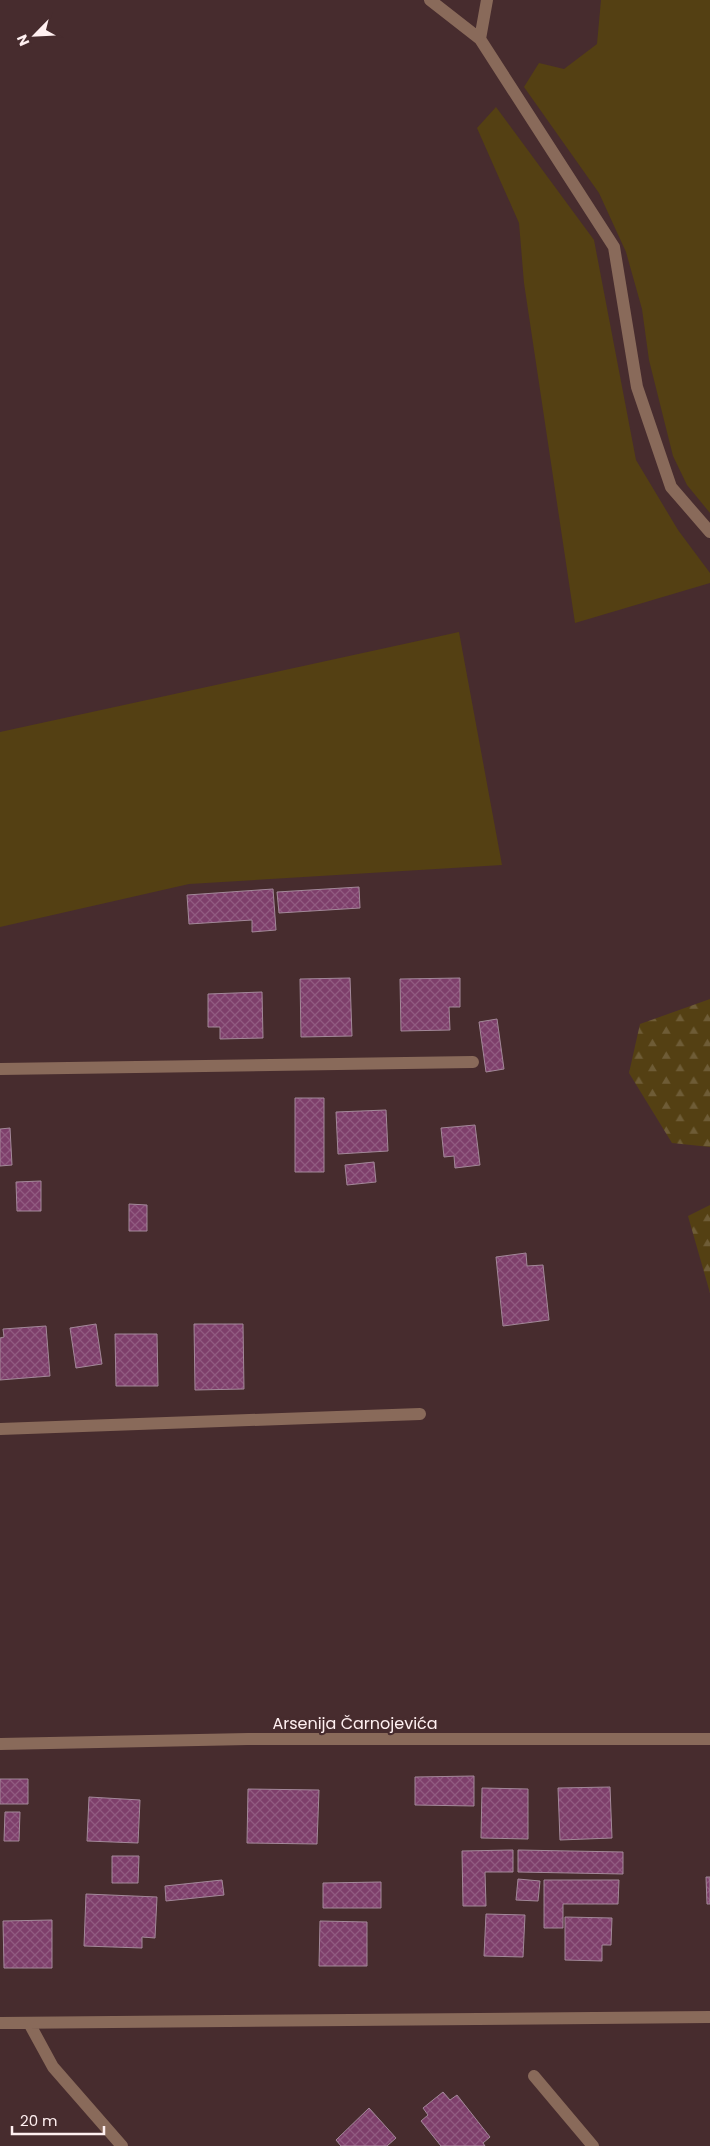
<svg xmlns="http://www.w3.org/2000/svg" width="710" height="2146" viewBox="0 0 710 2146" font-family="Poppins,sans-serif">
	<style>
		.grass { fill: #544013 }
		.forest { fill: url(#forest-firs) }
		.building { fill: url(#building-cross-hatch); stroke: #a38899 }
		.lines { fill: none; stroke-linecap: round; stroke-linejoin: round }
		.minor { stroke: #896a5a; stroke-width: 12 }
		.labels { text-anchor: middle; dominant-baseline: central; stroke-width: 4.5; stroke-linejoin: round; paint-order: stroke }
		.street-label { font-size: 16px; fill: #fff0f1; stroke: #472c2e }
	</style>
	<defs>
		<pattern id="forest-firs" width="22" height="20" patternUnits="userSpaceOnUse" patternTransform="scale(1.25)"><rect width="22" height="20" fill="#544013"/><path d="M5 1l3.5 6h-7zM16 11l3.5 6h-7z" fill="#6e5c36"/></pattern>
		<pattern id="building-cross-hatch" width="8" height="8" patternUnits="userSpaceOnUse" patternTransform="scale(1.25)"><rect width="8" height="8" fill="#7e3f6b"/><path d="M0 0l8 8M0 8l8-8" fill="none" stroke="#915b81"/></pattern>
	</defs>
	<rect width="100%" height="100%" fill="#472c2e"/>
	<path class="grass" d="M601 0H710V513L687 485 673 456 649 360 642 309 626 252 599 193 524 87 539 63 564 69 597 44Z
		M496 107 594 240 636 460 678 530 710 573V583L575 623 524 283 519 223 477 128Z
		M459 632 502 865 189 884 0 927V732Z"/>
	<path class="forest" d="M710 999V1147L672 1143 629 1073 640 1024Z
		M710 1205V1293L688 1216Z"/>
	<path class="building" d="M359 887 360 908 279 913 277 892Z
		M273 889 276 930 252 932V920L189 924 187 895Z
		M350 978 352 1036 301 1037 300 979Z
		M460 978V1007H449L450 1030 401 1031 400 979Z
		M262 992 263 1038 220 1039V1027H208V994Z
		M497 1019 504 1069 486 1072 479 1022Z
		M295 1098H324V1172H295Z
		M386 1110 388 1151 338 1154 336 1112Z
		M475 1125 480 1165 455 1168 454 1156 444 1157 441 1128Z
		M10 1128 12 1165 0 1166V1129Z
		M374 1162 376 1182 347 1185 345 1165Z
		M41 1181V1211H17L16 1182Z
		M129 1204 147 1205V1231H129Z
		M526 1253 527 1266 543 1265 549 1320 503 1326 496 1257Z
		M96 1324 102 1364 76 1368 70 1328Z
		M194 1324H243L244 1389 195 1390Z
		M46 1326 50 1376 0 1380V1338L4 1337 3 1329Z
		M115 1334H157L158 1386H116Z
		M474 1776V1806L415 1805V1777Z
		M0 1779H28V1804H0Z
		M610 1787 612 1838 560 1840 558 1788Z
		M482 1788 528 1789V1839L481 1838Z
		M248 1789 319 1790 317 1844 247 1843Z
		M89 1797 140 1800 138 1843 87 1841Z
		M5 1812H20L19 1841H4Z
		M513 1850V1872H485L486 1906H463L462 1851Z
		M518 1850 623 1852V1874L518 1872Z
		M112 1856H139L138 1883H112Z
		M706 1877H710V1904H707Z
		M518 1879 540 1881 538 1901 516 1900Z
		M222 1880 224 1895 166 1901 165 1886Z
		M544 1880H619L618 1904H563V1928H544Z
		M381 1882V1908H323V1883Z
		M86 1894 157 1897 155 1938 142 1937V1948L84 1946Z
		M486 1914 525 1915 523 1957 484 1956Z
		M565 1917 612 1918 611 1945H602V1961L565 1960Z
		M52 1920V1968H4L3 1921Z
		M320 1921 367 1922V1966H319Z
		M443 2092 450 2100 457 2095 490 2137 483 2143 485 2146H441L421 2121 428 2115 423 2108Z
		M369 2108 396 2138 387 2146H341L336 2140Z"/>
	<g class="lines">
		<path class="minor" d="M430 0 480 39 614 247 637 387 671 487 710 532
			M480 39 487 0
			M0 1069 473 1062
			M0 1429 420 1414
			M0 1744 248 1739H710
			M0 2023 710 2017
			M29 2023 53 2067 122 2146
			M534 2076 593 2146"/>
	</g>
	<g class="labels">
		<g class="street-label">
			<text x="355" y="1723">Arsenija Čarnojevića</text>
		</g>
	</g>
	<g transform="translate(35 35) rotate(246)" stroke="#472c2e" stroke-width="4" paint-order="stroke">
	<path d="M0-4L9 19L0 12L-9 19Z" fill="#fff0f1"/>
	<text y="-8" font-size="14" font-weight="bold" text-anchor="middle" fill="#fff0f1">N</text>
	</g>
	<path d="M12 2126v8h92v-8" fill="none" stroke="#fff0f1" stroke-width="2.5"/>
	<text x="20" y="2126" font-size="15" fill="#fff0f1" stroke="#472c2e" stroke-width="4" paint-order="stroke">20 m</text>
</svg>
